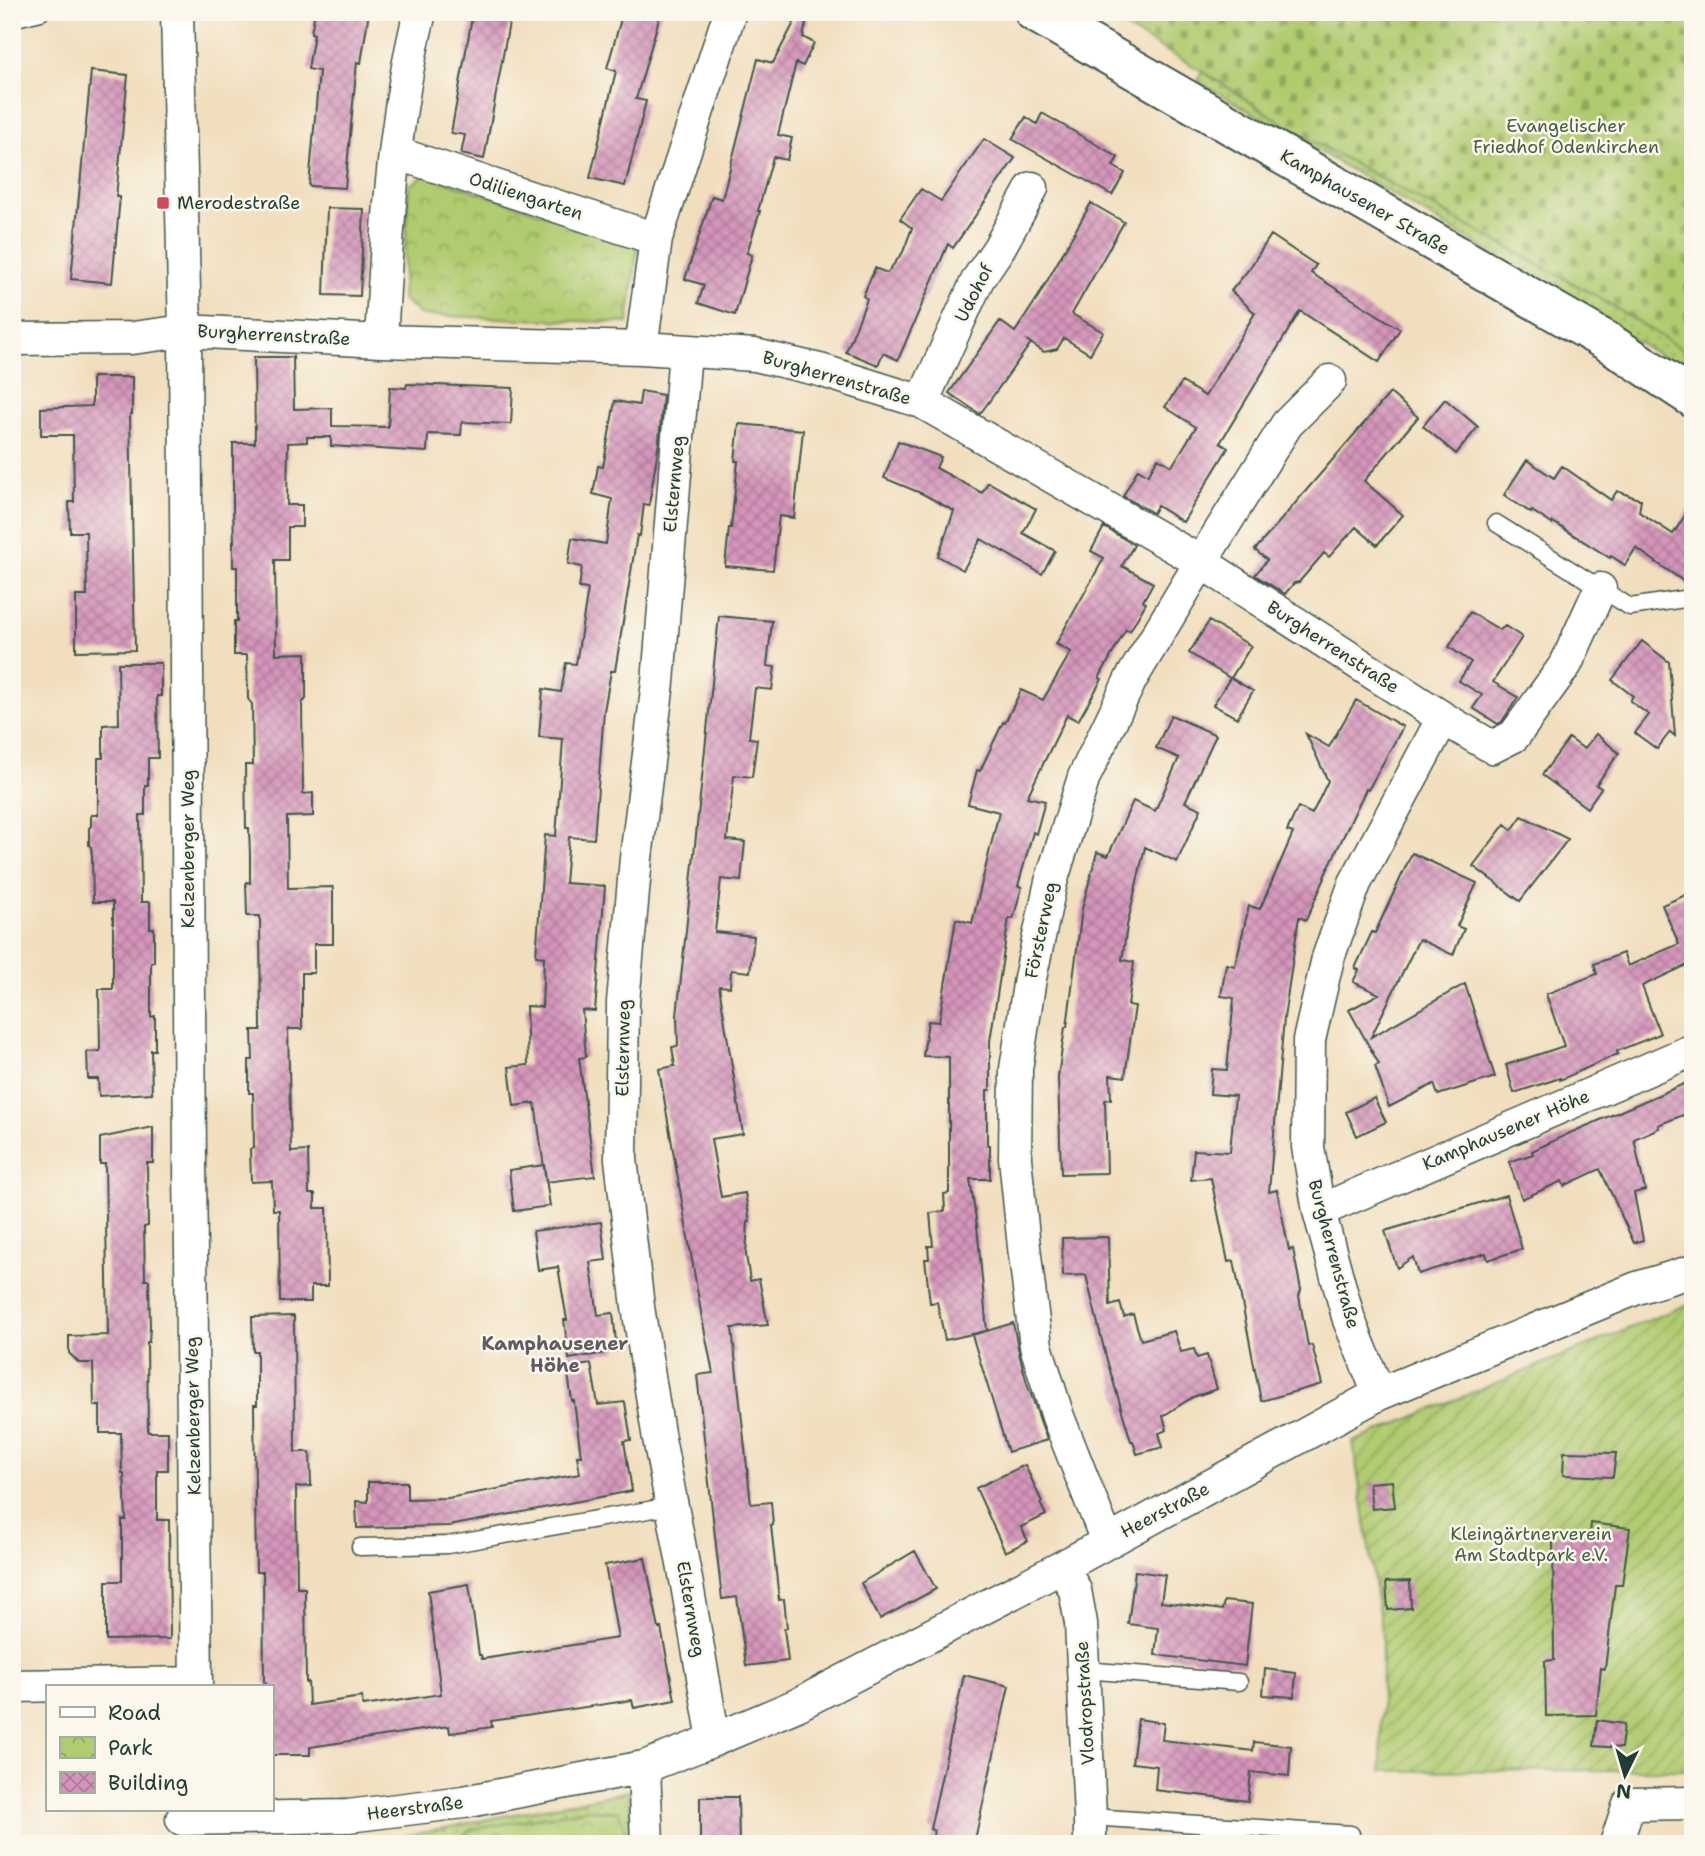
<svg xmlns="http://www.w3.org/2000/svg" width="1705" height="1856" viewBox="0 0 1705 1856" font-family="'Shantell Sans',sans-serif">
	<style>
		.grass { fill: url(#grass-dots); stroke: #688452; stroke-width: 2 }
		.cemetery { fill: url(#cemetery-stones); stroke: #688452; stroke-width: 2 }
		.park { fill: url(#park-crowns); stroke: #688452; stroke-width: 2 }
		.garden { fill: url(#garden-furrows); stroke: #688452; stroke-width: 2 }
		.building { fill: url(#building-cross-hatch) }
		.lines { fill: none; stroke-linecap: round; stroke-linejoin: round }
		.lane-casing { stroke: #3e5549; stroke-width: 19 }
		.street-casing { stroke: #3e5549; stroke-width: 35 }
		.secondary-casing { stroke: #3e5549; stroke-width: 42 }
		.lane { stroke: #fff; stroke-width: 16 }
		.street { stroke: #fff; stroke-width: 32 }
		.secondary { stroke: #fff; stroke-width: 38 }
		.poi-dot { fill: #d1495b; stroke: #fbf7ec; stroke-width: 2.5 }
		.labels { text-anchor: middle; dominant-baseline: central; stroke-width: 5; stroke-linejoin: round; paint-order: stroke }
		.park-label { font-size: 18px; fill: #446043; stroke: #fbf7ec }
		.street-label { font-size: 18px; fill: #1f3d34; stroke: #fbf7ec }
		.poi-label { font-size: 18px; fill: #1f3d34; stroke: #fbf7ec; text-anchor: start }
		.neighbourhood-label { font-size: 19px; font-weight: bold; fill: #5f5c63; stroke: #fbf7ec }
	</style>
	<defs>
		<pattern id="grass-dots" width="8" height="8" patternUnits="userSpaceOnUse" patternTransform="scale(1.75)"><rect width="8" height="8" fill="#b1cb70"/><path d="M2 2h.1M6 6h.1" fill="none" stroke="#8fa65d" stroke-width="1.8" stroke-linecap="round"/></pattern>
		<pattern id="cemetery-stones" width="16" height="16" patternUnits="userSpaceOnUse" patternTransform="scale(1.75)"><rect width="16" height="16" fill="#b1cb70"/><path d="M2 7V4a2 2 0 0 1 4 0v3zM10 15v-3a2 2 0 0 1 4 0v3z" fill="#8fa65d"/></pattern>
		<pattern id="park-crowns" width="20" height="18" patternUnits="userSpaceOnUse" patternTransform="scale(1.75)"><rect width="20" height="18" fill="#b1cb70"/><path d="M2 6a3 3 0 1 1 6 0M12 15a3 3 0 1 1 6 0" fill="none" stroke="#8fa65d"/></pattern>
		<pattern id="garden-furrows" width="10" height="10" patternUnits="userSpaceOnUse" patternTransform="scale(1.75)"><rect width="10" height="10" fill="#b1cb70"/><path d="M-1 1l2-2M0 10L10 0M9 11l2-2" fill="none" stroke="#8fa65d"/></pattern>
		<pattern id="building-cross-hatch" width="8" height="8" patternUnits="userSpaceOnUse" patternTransform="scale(1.75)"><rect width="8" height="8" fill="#d595bb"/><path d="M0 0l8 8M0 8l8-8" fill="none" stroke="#ac7b99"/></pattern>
	</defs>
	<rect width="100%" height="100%" fill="#fbf7ec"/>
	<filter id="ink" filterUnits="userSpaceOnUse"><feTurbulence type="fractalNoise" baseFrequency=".0143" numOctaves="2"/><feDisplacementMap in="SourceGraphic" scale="14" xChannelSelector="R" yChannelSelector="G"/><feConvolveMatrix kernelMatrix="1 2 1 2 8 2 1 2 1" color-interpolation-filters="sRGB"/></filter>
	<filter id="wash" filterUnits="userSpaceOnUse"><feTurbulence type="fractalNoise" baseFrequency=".00686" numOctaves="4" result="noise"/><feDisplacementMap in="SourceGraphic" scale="28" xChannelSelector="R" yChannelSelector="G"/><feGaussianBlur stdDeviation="1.57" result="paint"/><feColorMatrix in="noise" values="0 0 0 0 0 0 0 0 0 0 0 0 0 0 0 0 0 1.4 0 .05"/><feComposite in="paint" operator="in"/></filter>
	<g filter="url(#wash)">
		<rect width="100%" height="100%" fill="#f1debe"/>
		<path class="grass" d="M1202 71 1305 137 1593 294 1693 356V376C1529 275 1364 176 1197 81Z
			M630 1791 631 1844H359V1842H374Z"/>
		<path class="cemetery" d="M1097 12H1693V356L1593 294 1305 137 1202 71Z"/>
		<path class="park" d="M426 175 638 245 628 323 421 315 402 299 409 185Z
			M588 1809 619 1812 626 1834 627 1844H464L463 1836 470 1830Z"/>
		<path class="garden" d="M1693 1302V1770L1381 1771 1382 1634 1353 1442Z"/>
		<g id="blocks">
			<path class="building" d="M315 12H369L361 63 357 62 345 188 309 186 319 71 308 69 314 34 311 33Z
				M473 12H511L484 159 461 154 465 135 451 133Z
				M623 12H661L636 99 646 101 625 186 590 178 616 71 607 68Z
				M798 15 807 19 803 37 814 43 803 66 796 63 778 135 792 138 787 160 773 157 758 211H760L747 253 752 255 735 315 698 303 704 285 685 279 712 196 722 199 758 59 773 63Z
				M91 71 128 75 116 197H120L112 283 71 279Z
				M1042 113 1118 157 1113 166 1125 173 1112 195 1012 139 1026 117 1037 124Z
				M984 139 1015 158 953 248 948 244 898 360 883 353 878 365 846 352 867 299 863 296 875 268 887 273 903 252 912 228 900 219 921 189 941 201Z
				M1091 203 1124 222 1072 314 1103 332 1090 354 1064 338 1057 349 1044 352 1026 340 1031 343 980 414 949 393 1000 321 1015 332 1038 297Z
				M327 208 364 209 360 296 324 295Z
				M1271 235 1316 265 1311 273 1400 329 1379 362 1300 311 1220 443 1228 448 1183 522 1157 506 1153 513 1123 496 1138 469 1148 475 1158 458 1172 466 1196 427 1165 407 1182 382 1205 396 1255 313 1231 291 1249 269Z
				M254 357H293L294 409 332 408V426L388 427 390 387 406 388 407 384 513 388 511 424 462 422 461 435 428 434 427 452 331 446V437H307V442L288 443 287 505H302V527H288V560H275L276 654 306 653V699L302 703 303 794 313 793V816L287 817 288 888 333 887V944H314V973H302V1029H288L291 1152 308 1151 309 1194H315V1208H327L328 1286H311V1302H280L279 1210H273L272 1181 251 1182 250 1149 254 1148 253 1093H249V1060H253L252 1030H261L260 916H247L246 882 250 883V855L249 828H246L245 765H253L252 704 248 699 247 655H234V621H237V567H233V542H234L233 506V443H255Z
				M92 377H132V414H130L135 650 76 651V596H87L86 532H70L69 502H74L73 435H41V408L92 406Z
				M641 391 663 395 659 442 649 505 644 504 640 536 637 535 615 671H611L604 711 594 839 569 837 565 883 605 886 595 1011 582 1010 586 1057 579 1058 595 1176 546 1182 535 1103 514 1106 509 1067 528 1065 526 1006 542 1007 544 957 536 956 545 835 556 836 563 739 539 737 543 689 561 692 566 663 576 664 588 589 579 588 582 567 568 564 572 538 606 544 612 499 593 494 598 466 603 467 615 401 639 405Z
				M1390 393 1418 417 1364 481 1403 515 1377 545 1356 527 1329 557 1324 553 1299 582 1294 583 1285 594 1255 575 1267 560 1255 550Z
				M1445 399 1478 427 1456 454 1423 426Z
				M739 424 803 430 794 518 779 516 773 570 725 566 729 528H731L738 461H735Z
				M898 441 941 457 936 468 982 493 988 482 1036 509 1023 533 1055 551 1042 574 981 539 963 570 938 556 954 511 923 494 884 478Z
				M1527 460 1554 478 1562 466 1611 500 1617 491 1641 500 1639 512 1673 534 1693 503V588L1636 548 1625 565 1611 556 1610 558 1553 522 1552 524 1532 511 1531 513 1504 495Z
				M1104 527 1134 545 1122 566 1153 583 1143 601 1146 603 1130 631 1126 629 1099 678 1102 679 1078 721 1067 715 1027 797 1045 801 1036 834 1033 832 1018 886 1022 887 1013 919 1009 918 990 1041V1090H987V1145H990V1179H970L977 1226 987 1331 1013 1323 1020 1357 1027 1383 1047 1440 1008 1452 972 1335 986 1331 945 1340 937 1302 930 1303 925 1259H929L928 1246H933L930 1213 945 1211 944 1194 949 1193V1057L923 1056 928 1021 939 1022 956 919 972 923 999 812 968 804 977 770 980 771 1003 722 1005 723 1021 690 1043 700 1071 652 1056 644 1104 558 1091 551Z
				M1470 612 1500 630 1505 626 1522 637 1493 682 1518 697 1502 722 1498 724 1473 708 1482 695 1459 681 1471 662 1449 647Z
				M719 616 772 621 767 666 775 667 772 690 755 688 749 738 757 739 752 777 734 775 727 840 745 842 741 881 721 879 715 932 754 936 750 972 731 970 730 987 719 986 743 1134 711 1139 721 1197 745 1193 750 1222H748L746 1255 750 1281 759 1279 768 1325 732 1328 751 1504 771 1502 773 1525H771L779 1600 784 1599 787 1628 784 1629 788 1661 746 1666 737 1597 722 1599 697 1375 713 1373 702 1318 659 1069 675 1066 672 1047 678 1046 677 1016Z
				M1209 621 1251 646 1231 678 1253 691 1237 718 1213 705 1230 678 1189 653Z
				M1642 641 1669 662 1675 736 1670 732 1657 749 1635 733 1649 715 1630 701 1633 696 1612 680Z
				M118 663H161V696H157L158 758H148V785H145V815H140L141 902H150V928H154V962H151V1017L155 1016V1050H151L152 1093 99 1096 98 1079H88L87 1052 100 1051 99 989H113V902H93L92 857 91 847 89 845V828L91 826V815H98V758H103V725L119 724Z
				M1356 700 1403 727 1368 790 1366 789 1324 877 1325 878 1306 920 1299 917 1284 1018 1269 1192 1277 1190 1289 1250 1293 1249 1301 1290 1299 1296 1308 1346 1312 1345 1322 1384 1261 1401 1234 1261 1228 1262 1211 1178 1191 1180 1194 1150 1230 1152 1235 1096 1210 1094 1212 1069 1227 1070 1234 998 1221 996 1226 964 1235 966 1249 906 1260 909 1293 833 1287 831 1298 807 1312 814 1328 781 1306 734 1329 747Z
				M1171 715 1216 735 1185 802 1201 809 1177 862 1145 847 1127 926 1122 960 1134 962 1128 1005 1135 1006 1125 1077 1110 1075 1111 1099 1105 1100 1107 1173 1061 1174 1058 1077 1065 1027H1067L1082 909 1097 852 1108 856 1133 801 1155 811 1179 758 1156 748Z
				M1596 734 1619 753 1596 785 1601 788 1587 808 1542 775 1569 738 1584 749Z
				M1522 816 1568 839 1520 901 1473 866 1505 824 1512 830Z
				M1412 853 1477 883 1457 926 1464 929 1453 955 1419 939 1371 1037 1465 984 1495 1077 1438 1095 1434 1084 1389 1107 1375 1066 1379 1064 1349 1010 1379 994 1353 982 1359 970 1355 968 1372 932 1375 933Z
				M1693 892V974L1689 964 1642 986 1660 1034 1617 1051 1618 1054 1560 1080V1078L1514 1093 1506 1065 1564 1046 1546 994 1597 974 1594 964 1623 953 1628 966 1679 944 1662 905Z
				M1693 1080V1111L1658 1125 1659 1128 1634 1139 1645 1190 1634 1193 1643 1240 1634 1243 1600 1169 1564 1186 1562 1181 1522 1199 1509 1162 1533 1154 1532 1151 1570 1133Z
				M1374 1098 1386 1122 1357 1136 1346 1112Z
				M153 1127V1163H147L148 1226 144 1227 145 1280H149L150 1327 149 1342H147L148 1432H168V1470H157V1520H169L170 1639 106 1640V1581H122V1520H126L124 1473H122L121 1433H100V1406H94L93 1363H79L69 1353V1336L108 1335 105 1164H100V1138Z
				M544 1165 550 1206 514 1211 509 1170Z
				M1506 1195 1522 1249 1488 1260 1486 1253 1418 1274 1413 1257 1397 1268 1385 1231Z
				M601 1222 606 1260 590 1262 598 1315 613 1313 617 1351 569 1359 564 1320H567L558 1267 538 1270 533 1231Z
				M1108 1237 1110 1306 1120 1303 1124 1317 1133 1314 1141 1340 1174 1331 1181 1352 1194 1349 1197 1358 1207 1355 1217 1389 1193 1397 1163 1416 1167 1430 1159 1433 1163 1447 1137 1454 1133 1441H1131L1106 1357 1086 1275 1063 1276 1062 1238Z
				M294 1316 295 1452H310L311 1486 296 1487 297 1588H305L306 1683 308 1682 309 1705 362 1697 363 1706 441 1694 428 1591 469 1584 479 1655H481L482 1659 618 1638 605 1565 645 1558 659 1629 661 1628 675 1700 634 1708 632 1700 491 1721 492 1727 450 1733 449 1726 310 1747V1755H271V1686H266V1683L264 1682 263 1572H256L254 1405H257V1351H253L252 1317Z
				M591 1364 598 1405 625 1402 631 1440 624 1441 632 1491 449 1526 357 1528 356 1501 368 1502V1482H407V1499L448 1498 580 1474 577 1456H581L574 1401H572L567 1368Z
				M1564 1452 1616 1453 1613 1477 1563 1475Z
				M1025 1465 1042 1502 1040 1503 1046 1515 1021 1527 1028 1541 1005 1552 976 1488Z
				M1392 1481 1395 1507 1372 1509 1369 1483Z
				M1591 1523 1630 1528 1622 1585H1615L1605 1669 1601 1668 1596 1715 1546 1716 1545 1661 1554 1660 1553 1535H1590Z
				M915 1551 936 1589 880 1619 861 1583Z
				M1135 1571 1165 1575 1161 1602 1222 1610 1224 1601 1252 1604 1245 1666 1155 1655 1158 1628 1128 1624Z
				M1410 1581 1411 1608 1388 1610 1386 1582Z
				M1265 1669 1296 1673 1294 1697 1263 1695Z
				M964 1675 1009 1686 974 1844H931L934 1831 930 1829Z
				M1138 1719 1164 1723 1162 1740 1253 1751 1254 1742 1291 1746 1289 1776 1251 1772 1248 1801 1155 1790 1157 1766 1132 1763Z
				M1597 1720 1624 1724 1621 1748 1594 1746Z
				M700 1797H738L739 1844H700Z"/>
		</g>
	</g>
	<g filter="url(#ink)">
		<use href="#blocks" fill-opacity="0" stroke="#3e5549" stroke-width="2"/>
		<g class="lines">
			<defs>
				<path id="lane" d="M12 19 41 12
					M1496 523 1630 607 1684 599
					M360 1547 447 1545 671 1506
					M1083 1670 1239 1682
					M1090 1817 1351 1834"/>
				<path id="street" d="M177 12 185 331 190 1165 196 1686
					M396 153 656 239
					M12 339 132 338 185 331 381 341 641 348 755 355 820 370 922 402 1201 562 1443 718 1492 747 1514 736 1566 664 1600 589
					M381 341C387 231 393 119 420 12
					M641 348 656 239 730 12
					M685 351 658 682 636 858 623 1002 621 1159 638 1307 658 1433 687 1585 714 1740
					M922 402 978 279 999 248 1032 188
					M1319 1211 1693 1050
					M1379 1394 1349 1320 1319 1211 1308 1147 1309 1040 1328 958 1355 883 1443 718
					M1107 1541 1058 1417 1036 1346 1024 1247 1015 1158 1016 1069 1030 978 1051 882 1084 777 1131 679 1201 562 1287 424 1330 381
					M1062 1567 1075 1590 1081 1623 1090 1817V1844
					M12 1686 196 1683
					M644 1767 647 1844
					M182 1819 348 1816 464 1802 644 1767 714 1740 797 1705 1062 1567 1379 1394 1637 1288 1693 1271
					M1616 1844 1629 1804 1693 1803"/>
				<path id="secondary" d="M1034 12 1608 342 1693 398"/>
			</defs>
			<use href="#lane" class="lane-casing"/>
			<use href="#street" class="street-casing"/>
			<use href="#secondary" class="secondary-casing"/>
			<use href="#lane" class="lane"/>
			<use href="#street" class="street"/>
			<use href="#secondary" class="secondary"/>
		</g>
	</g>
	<rect class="poi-dot" x="156" y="196" width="14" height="14" rx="3.5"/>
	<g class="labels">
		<g class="park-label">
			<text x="1566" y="126">Evangelischer<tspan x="1566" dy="21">Friedhof Odenkirchen</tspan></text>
			<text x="1531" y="1534">Kleingärtnerverein<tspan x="1531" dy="21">Am Stadtpark e.V.</tspan></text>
		</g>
		<g class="street-label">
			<text transform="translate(526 196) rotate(18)">Odiliengarten</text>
			<text transform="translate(1365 202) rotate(30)">Kamphausener Straße</text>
			<text transform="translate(974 293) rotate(-63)">Udohof</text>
			<text transform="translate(274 335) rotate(3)">Burgherrenstraße</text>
			<text transform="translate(837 378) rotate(16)">Burgherrenstraße</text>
			<text transform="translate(674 484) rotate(-85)">Elsternweg</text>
			<text transform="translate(1333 647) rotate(33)">Burgherrenstraße</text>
			<text transform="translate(188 849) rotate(-90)">Kelzenberger Weg</text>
			<text transform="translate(1041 930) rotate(-78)">Försterweg</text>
			<text transform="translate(623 1048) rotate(-89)">Elsternweg</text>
			<text transform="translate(1506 1130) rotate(-23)">Kamphausener Höhe</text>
			<text transform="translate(1334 1254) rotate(75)">Burgherrenstraße</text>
			<text transform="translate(193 1416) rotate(-91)">Kelzenberger Weg</text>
			<text transform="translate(1165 1510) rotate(-28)">Heerstraße</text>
			<text transform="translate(691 1609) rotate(80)">Elsternweg</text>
			<text transform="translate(1085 1703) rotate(-93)">Vlodropstraße</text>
			<text transform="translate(415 1808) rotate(-7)">Heerstraße</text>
		</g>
		<g class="poi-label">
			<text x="177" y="203">Merodestraße</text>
		</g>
		<g class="neighbourhood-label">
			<text x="555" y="1343">Kamphausener<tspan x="555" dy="22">Höhe</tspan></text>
		</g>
	</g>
	<rect width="1705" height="1856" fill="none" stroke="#fbf7ec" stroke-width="42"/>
	<rect x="46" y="1685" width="228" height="126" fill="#fbf7ec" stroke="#a3ada2" stroke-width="2"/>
	<rect x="60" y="1707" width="35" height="10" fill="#ffffff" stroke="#a3ada2" stroke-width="2"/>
	<text x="108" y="1720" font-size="21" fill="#1f3d34">Road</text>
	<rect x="60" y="1737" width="35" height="21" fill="url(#park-crowns)" stroke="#a3ada2" stroke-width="2"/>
	<text x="108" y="1755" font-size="21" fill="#1f3d34">Park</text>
	<rect x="60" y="1772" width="35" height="21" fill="url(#building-cross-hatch)" stroke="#a3ada2" stroke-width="2"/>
	<text x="108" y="1790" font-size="21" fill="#1f3d34">Building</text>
	<g transform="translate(1625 1775) rotate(185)" stroke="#fbf7ec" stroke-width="5" paint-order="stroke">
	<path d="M0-5L12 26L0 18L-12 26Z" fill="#1f3d34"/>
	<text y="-10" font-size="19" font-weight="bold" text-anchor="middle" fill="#1f3d34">N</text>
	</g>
</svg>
